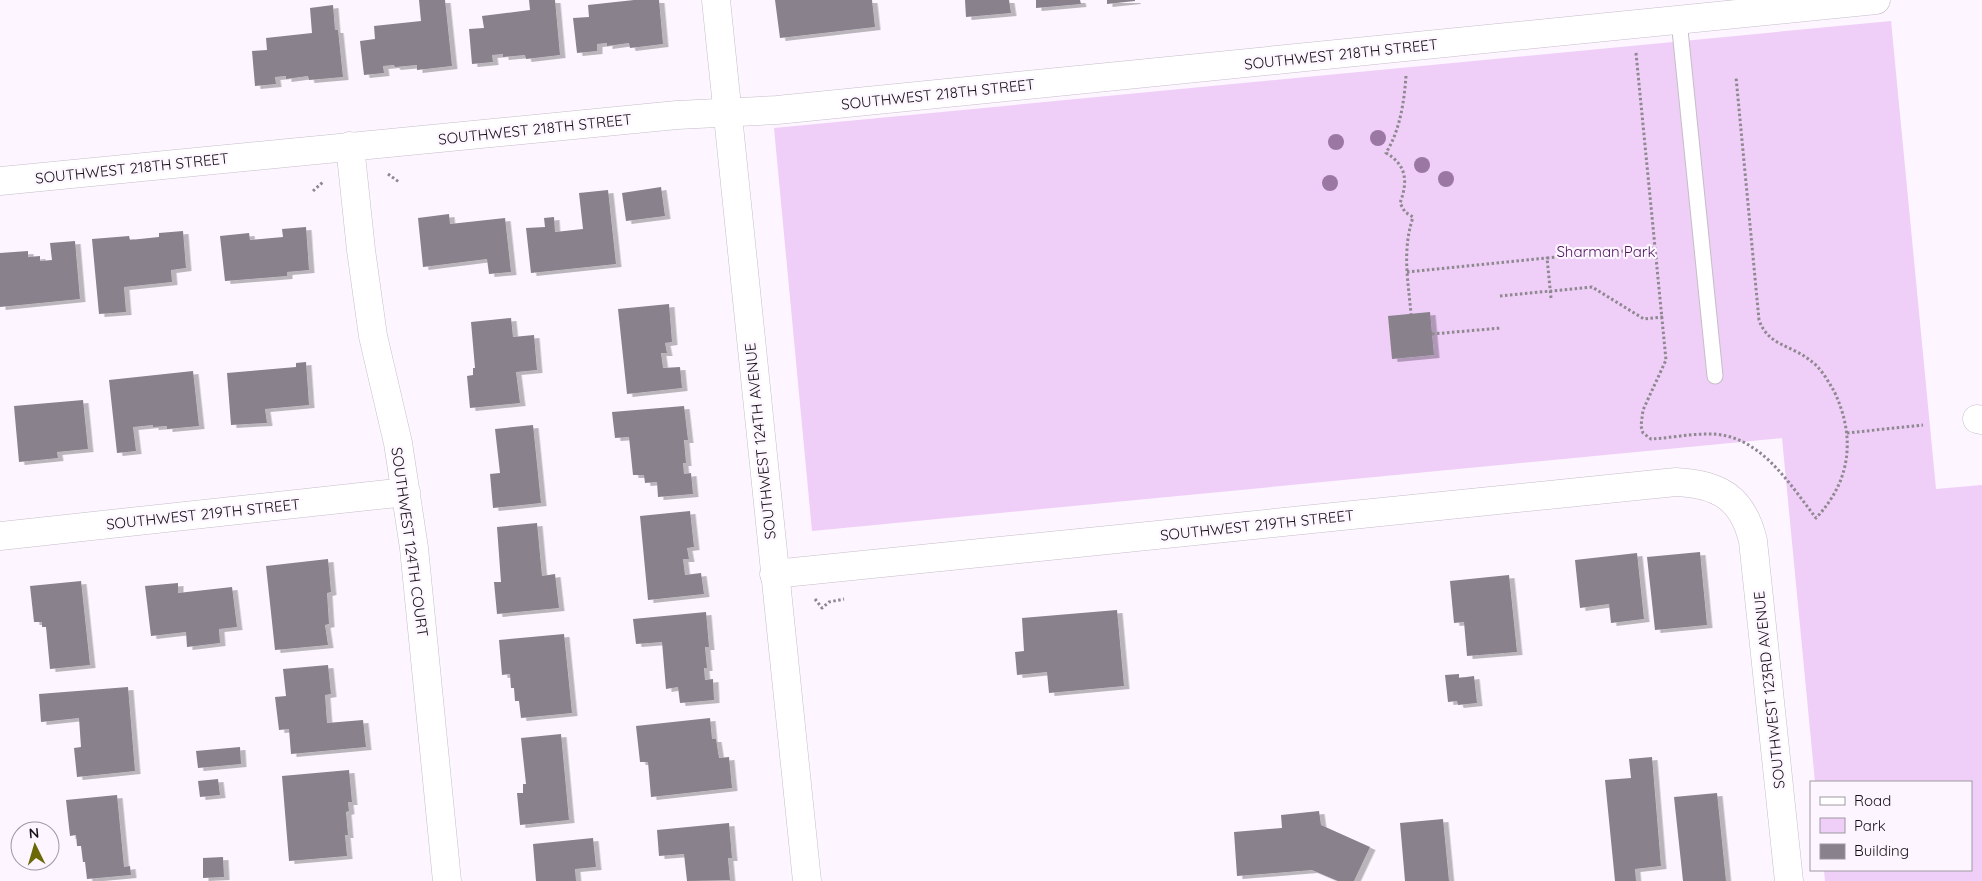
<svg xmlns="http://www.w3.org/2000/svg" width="1982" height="881" viewBox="0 0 1982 881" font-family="Quicksand,sans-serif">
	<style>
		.green { fill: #efcef8 }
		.building { fill: #89818b; filter: url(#shadow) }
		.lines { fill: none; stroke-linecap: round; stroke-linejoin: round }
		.service-casing { stroke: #c6bdc8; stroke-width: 17 }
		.minor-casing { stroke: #c6bdc8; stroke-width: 29 }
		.tertiary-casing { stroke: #c6bdc8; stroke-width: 29 }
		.path { stroke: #8e888f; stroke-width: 3; stroke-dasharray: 2.5 2.5; stroke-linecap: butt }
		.service { stroke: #fff; stroke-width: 15 }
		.minor { stroke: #fff; stroke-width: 28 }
		.tertiary { stroke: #fff; stroke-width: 28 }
		.tree { fill: #9a78a3 }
		.labels { text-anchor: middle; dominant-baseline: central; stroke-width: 4.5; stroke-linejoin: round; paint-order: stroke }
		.street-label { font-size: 15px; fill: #141014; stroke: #fdf5ff }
		.park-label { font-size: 15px; fill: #491257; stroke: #fdf5ff }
	</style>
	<defs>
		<filter id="shadow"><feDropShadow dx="5.5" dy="3" stdDeviation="0" flood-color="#0004"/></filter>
	</defs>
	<rect width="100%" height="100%" fill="#fdf5ff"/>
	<path class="green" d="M1891 21 1936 489 1982 485V881H1825L1824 870H1971V782H1815L1782 438 812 531 774 128Z"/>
	<path class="building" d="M419 0H445L452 66 417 70V65L395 67 394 65 383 66 384 73 364 75 360 41 375 39 374 26 421 21Z
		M529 0H555L560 55 526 59 525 55 503 57V54L492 55 493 62 472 64 469 29 484 28 482 16 530 10Z
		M634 0H659L663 44 630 48 629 43 607 46V43L597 44V51L577 53 573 18 589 17 588 5Z
		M775 0H872L875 27 780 38Z
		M965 0H1009L1011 13 966 17Z
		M1036 0H1080L1081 4 1036 8Z
		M1107 0H1135V1L1107 4Z
		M333 5 335 30H338L343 77 309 80 308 76 286 79V76L275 77 276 84 255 86 252 51 267 50 266 38 312 33 310 8Z
		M661 187 665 216 626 221 622 193Z
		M608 190 616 264 531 273 526 228 545 227 544 218 554 217 555 232 583 229 579 193Z
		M449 214 450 224 505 218 511 272 489 274 487 259 423 267 418 218Z
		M306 227 309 270 287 272V276L225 281 220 236 249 233 250 240 283 237 282 229Z
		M183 231 186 268 171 270 172 282 124 287 126 312 99 314 92 239 129 236 130 240 159 237V233Z
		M75 241 80 299 0 307V253L28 251V257L40 256V261L52 260 50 243Z
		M669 304 672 342 665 343 667 353H661L663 368 680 367 682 388 627 394 618 309Z
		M1430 312 1434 355 1392 359 1388 316Z
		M511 318 513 337 534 335 537 370 516 372 520 403 470 408 467 376 473 375V368H475L471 322Z
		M306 362 309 405 265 409 267 423 231 425 227 373 296 367V363Z
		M193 371 199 426 167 429V426L153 427V425L133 427 136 451 117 453 109 380Z
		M83 400 88 449 57 452 58 458 19 462 14 406Z
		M684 406 688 440H684L686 463H683L684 474 691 473 693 494 658 497 657 482 645 483 644 475H633L629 437 615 438 612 412Z
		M533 425 541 503 493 508 490 474 500 473 495 429Z
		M690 511 694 547 687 548 689 559H683L685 575 701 573 704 594 648 600 640 516Z
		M537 523 542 576 555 574 559 608 497 614 494 582H501L497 527Z
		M1700 552 1707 625 1655 630 1647 557Z
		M1637 553 1644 619 1611 623 1609 604 1580 608 1575 560Z
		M328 559 331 592 327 593 329 624 325 625 328 645 275 650 266 566Z
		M1509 575 1517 652 1467 656 1464 622 1454 623 1450 581Z
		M81 581 90 665 50 669 46 627H42V622H34L30 586Z
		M178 583V593L232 587 237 627 219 629 220 643 187 647 186 632 151 636 145 586Z
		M1117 610 1124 686 1049 693 1047 672 1017 675 1015 652 1024 651 1022 618Z
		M706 612 709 647H705L707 668H704L705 680 713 679 714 700 680 703 678 687 666 689 662 642 636 644 633 619Z
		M564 634 572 713 521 718 519 701H515L514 688H511L510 674 502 675 499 640Z
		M328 665 331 694 325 695 327 723 363 720 366 747 291 754 289 729 279 730 275 697 286 696 283 669Z
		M1459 674V678L1474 676 1477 703 1458 705 1457 701 1448 702 1445 675Z
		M128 687 135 771 77 777 74 748 81 747 79 718 41 722 39 694Z
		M710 718 712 739H716L719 758 729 757 732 788 651 797 648 762H640L636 726Z
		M561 734 569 820 520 825 517 793H523V784H526L521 738Z
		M240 747 241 764 198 768 196 751Z
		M1652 757 1661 866 1635 869 1636 881H1615L1605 780 1631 778 1629 759Z
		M349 770 352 802H348L349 811 346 812 348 835H345L347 856 289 861 282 776Z
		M218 779 220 795 200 797 198 781Z
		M1717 793 1726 881H1683L1674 797Z
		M117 795 124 867 130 866 131 875 87 879 85 862H83L81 846H77L76 835 70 836 66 800Z
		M1319 811 1321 825 1370 847 1354 881H1338L1312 870 1237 876 1234 832 1282 828 1281 815Z
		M1443 819 1449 881H1405L1400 823Z
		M729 823 732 858H728L730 880 687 881 684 854 659 856 657 830Z
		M593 838 596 867 575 869 576 881H536L533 844Z
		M223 857 224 877 203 878V858Z"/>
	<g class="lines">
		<defs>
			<path id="service" d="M1679 20 1715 376"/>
			<path id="minor" d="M350 146 361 250 373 336 398 443 414 548 447 881
				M0 181 677 115 777 110 1876 0
				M1977 419 1982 420
				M0 536 406 492
				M774 574 1676 482C1719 484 1743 498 1753 541L1789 881"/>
			<path id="tertiary" d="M716 0 807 881"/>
		</defs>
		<use href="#service" class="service-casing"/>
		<use href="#minor" class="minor-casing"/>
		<use href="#tertiary" class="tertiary-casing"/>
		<path class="path" d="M1636 53 1666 360 1643 410 1641 426 1643 433 1651 439C1669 438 1689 434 1708 434 1759 433 1788 482 1816 518 1851 481 1856 437 1834 391 1828 381 1821 368 1811 361 1792 345 1768 346 1759 320L1736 77
			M1406 76C1404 103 1400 130 1386 153 1407 165 1408 182 1400 203L1405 212 1413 217C1402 251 1408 279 1411 314
			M388 174 399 182
			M313 191 323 182
			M1407 272 1547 258
			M1500 296 1592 287 1644 319 1663 317
			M1551 298 1547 258 1656 248
			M1432 334 1501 328
			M1847 433 1923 425
			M815 599 822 608 829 602 844 599"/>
		<use href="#service" class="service"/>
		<use href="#minor" class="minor"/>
		<use href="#tertiary" class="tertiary"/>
	</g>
	<g class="tree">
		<circle cx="1378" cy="138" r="8"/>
		<circle cx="1336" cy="142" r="8"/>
		<circle cx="1422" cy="165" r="8"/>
		<circle cx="1446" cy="179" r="8"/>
		<circle cx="1330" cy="183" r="8"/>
	</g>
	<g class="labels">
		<g class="street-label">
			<text transform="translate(1341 54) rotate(-6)">SOUTHWEST 218TH STREET</text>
			<text transform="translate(938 94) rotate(-6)">SOUTHWEST 218TH STREET</text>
			<text transform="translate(535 129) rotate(-6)">SOUTHWEST 218TH STREET</text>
			<text transform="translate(132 168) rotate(-6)">SOUTHWEST 218TH STREET</text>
			<text transform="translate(760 441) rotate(-96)">SOUTHWEST 124TH AVENUE</text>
			<text transform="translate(203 514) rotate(-6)">SOUTHWEST 219TH STREET</text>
			<text transform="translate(1257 525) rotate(-6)">SOUTHWEST 219TH STREET</text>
			<text transform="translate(410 542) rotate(82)">SOUTHWEST 124TH COURT</text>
			<text transform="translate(1769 690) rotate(-96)">SOUTHWEST 123RD AVENUE</text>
		</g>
		<g class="park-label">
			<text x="1606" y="251">Sharman Park</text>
		</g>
	</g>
	<rect x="1810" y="781" width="162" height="90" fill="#fdf5ff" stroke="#a099a1"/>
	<rect x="1820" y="797" width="25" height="8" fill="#ffffff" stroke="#a099a1"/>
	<text x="1854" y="806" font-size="15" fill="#141014">Road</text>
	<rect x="1820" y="818" width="25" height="15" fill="#efcef8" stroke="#a099a1"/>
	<text x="1854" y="831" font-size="15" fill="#141014">Park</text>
	<rect x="1820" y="844" width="25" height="15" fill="#89818b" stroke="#a099a1"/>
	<text x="1854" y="856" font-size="15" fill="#141014">Building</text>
	<g transform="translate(35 846) rotate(355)"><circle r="24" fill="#fdf5ff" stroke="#a099a1"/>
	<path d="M0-4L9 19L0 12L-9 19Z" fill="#6b6905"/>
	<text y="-8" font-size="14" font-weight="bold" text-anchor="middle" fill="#141014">N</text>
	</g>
</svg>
